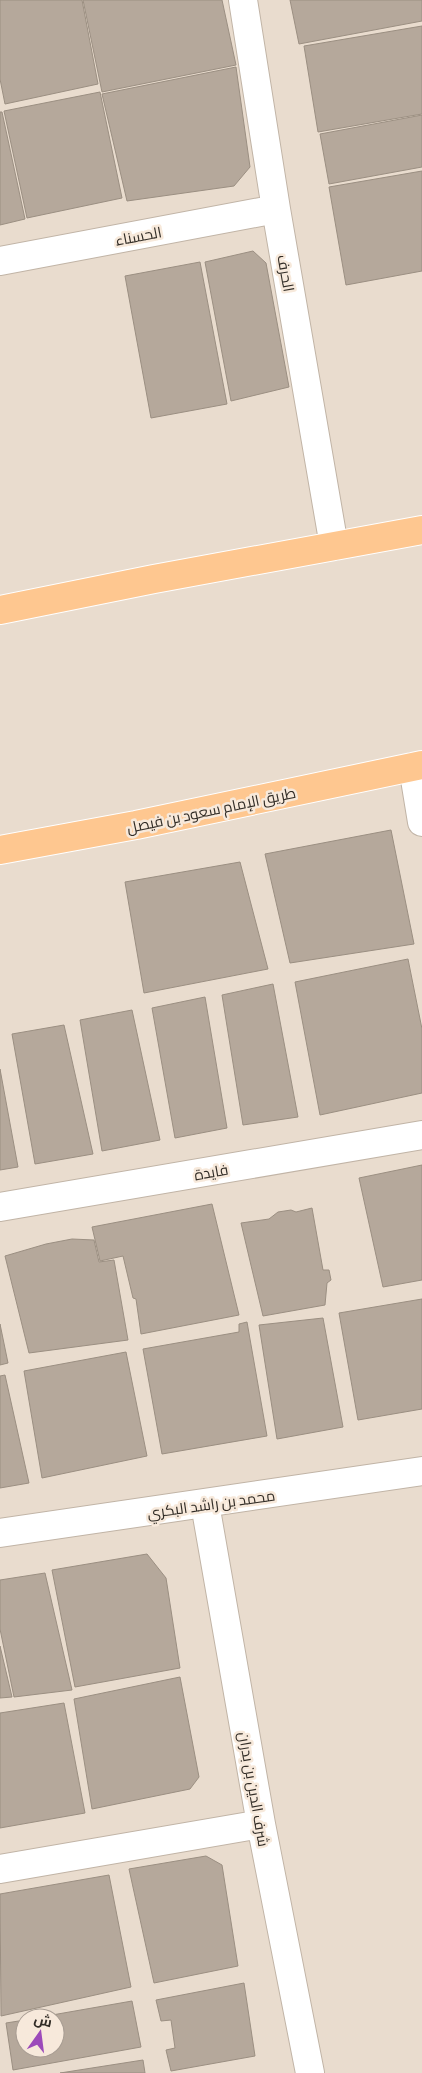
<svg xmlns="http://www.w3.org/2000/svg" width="422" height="2073" viewBox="0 0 422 2073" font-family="Literata,Cairo,serif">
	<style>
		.building { fill: #b5a89b; stroke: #9b8f82 }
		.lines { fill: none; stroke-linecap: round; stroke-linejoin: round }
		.minor-casing { stroke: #c1b4a6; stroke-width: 30 }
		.major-casing { stroke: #fff; stroke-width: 30 }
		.minor { stroke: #fff; stroke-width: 28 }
		.major { stroke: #fec790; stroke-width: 28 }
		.labels { text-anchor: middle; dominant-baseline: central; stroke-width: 5; stroke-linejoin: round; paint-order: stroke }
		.street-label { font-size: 15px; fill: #312c26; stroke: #f7e9db }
	</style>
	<rect width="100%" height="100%" fill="#e9dcce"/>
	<path class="building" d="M0 0H82L98 84 5 104 0 79Z
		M83 0H222L236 65 102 92Z
		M290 0H422V21L299 44Z
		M422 26V114L318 132 304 46Z
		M236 67 250 167 234 186 127 201 102 94Z
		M100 92 122 198 27 218 4 111Z
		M0 112H2L25 219 0 225Z
		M422 115V167L329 184 320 134Z
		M422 171V271L346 285 329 187Z
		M253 251 266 263 289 387 231 401 205 262Z
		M200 262 227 404 151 418 125 276Z
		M391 830 414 944 290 963 265 854Z
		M240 862 268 969 144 993 125 882Z
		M408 959 422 1029V1093L320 1115 295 982Z
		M273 984 298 1117 243 1125 222 995Z
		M205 997 227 1128 175 1138 152 1008Z
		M132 1010 160 1140 102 1151 80 1020Z
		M64 1025 93 1154 35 1164 12 1034Z
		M0 1069 18 1167 0 1170Z
		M422 1165V1280L383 1287 359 1178Z
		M212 1204 239 1315 141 1334 136 1299 133 1298 123 1256 100 1261 92 1227Z
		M312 1208 323 1270H329L331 1280 327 1283 325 1305 263 1316 241 1223 269 1219 278 1212 291 1210 296 1212Z
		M72 1239 94 1240 99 1262 114 1260 128 1340 29 1353 5 1256 46 1244Z
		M422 1299V1409L358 1420 339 1313Z
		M323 1318 343 1427 277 1439 259 1325Z
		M247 1322 267 1436 162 1454 143 1349 239 1332V1324Z
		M0 1324 8 1363 0 1365Z
		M126 1352 147 1456 42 1478 24 1371Z
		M5 1375 29 1483 0 1488V1376Z
		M147 1554 166 1578 180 1668 75 1687 52 1570Z
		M45 1573 72 1690 14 1697 0 1629V1580Z
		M0 1646 12 1697 0 1698Z
		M180 1677 199 1777 190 1789 92 1809 74 1699Z
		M64 1703 85 1813 0 1828V1713Z
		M206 1856 222 1865 238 1966 154 1983 129 1869Z
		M109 1875 131 1987 1 2016 0 1894Z
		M244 1983 255 2056 171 2071 166 2050 175 2048 171 2020 161 2021 156 2000Z
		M132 2001 141 2047 13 2070 6 2023 25 2020V2048H55V2018H35Z
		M143 2060 145 2073H60Z"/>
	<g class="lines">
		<defs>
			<path id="minor" d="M243 0 276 209 334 546
				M0 261 276 209
				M413 767 422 822
				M0 1207 422 1135
				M205 1504 261 1824 310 2073
				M0 1533 422 1471
				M0 1869 261 1824"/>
			<path id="major" d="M0 610 154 579 422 530
				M0 850 136 825 422 765"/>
		</defs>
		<use href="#minor" class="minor-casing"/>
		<use href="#major" class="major-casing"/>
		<use href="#minor" class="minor"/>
		<use href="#major" class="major"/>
	</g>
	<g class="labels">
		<g class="street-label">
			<text transform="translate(138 235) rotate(-11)">الحسناء</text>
			<text transform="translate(287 273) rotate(80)">الحرف</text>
			<text transform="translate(211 809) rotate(-12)">طريق الإمام سعود بن فيصل</text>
			<text transform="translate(211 1171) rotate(-10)">فايدة</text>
			<text transform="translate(211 1503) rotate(-8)">محمد بن راشد البكري</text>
			<text transform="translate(255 1789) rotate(80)">شرف الدين بن بدران</text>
		</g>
	</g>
	<g transform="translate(40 2033) rotate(14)"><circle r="24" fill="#f7e9db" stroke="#a89d93"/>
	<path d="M0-4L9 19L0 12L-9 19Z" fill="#9c4aba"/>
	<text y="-8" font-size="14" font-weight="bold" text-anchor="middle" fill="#312c26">ش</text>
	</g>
</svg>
